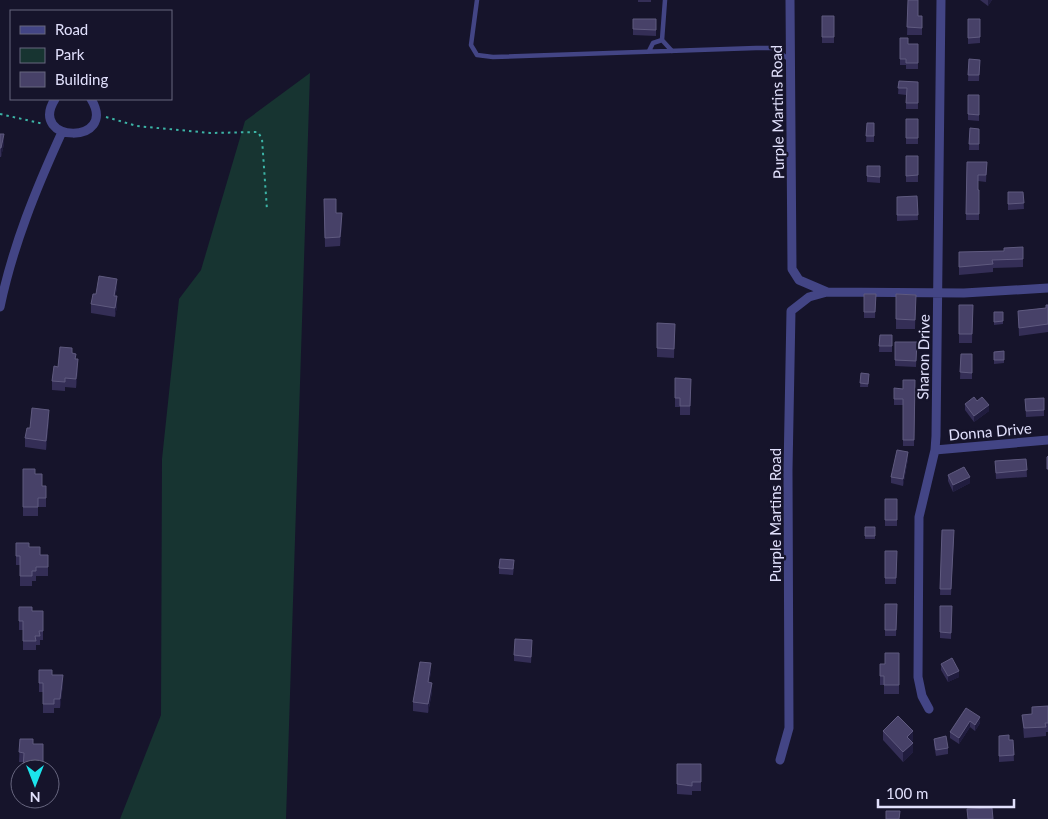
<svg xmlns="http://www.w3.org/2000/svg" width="1048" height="819" viewBox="0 0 1048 819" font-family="Lato,sans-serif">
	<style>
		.green { fill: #173431 }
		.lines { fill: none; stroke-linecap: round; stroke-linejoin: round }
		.path { stroke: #3cb4a6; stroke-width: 2; stroke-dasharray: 2.5 4; stroke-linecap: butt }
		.lane { stroke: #434585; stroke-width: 4.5 }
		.street { stroke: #434585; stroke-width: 9 }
		.wall { fill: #342e56 }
		.shaded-wall { fill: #201c3e }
		.building { fill: #474168; stroke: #5f5a7f }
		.labels { text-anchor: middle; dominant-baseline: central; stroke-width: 4.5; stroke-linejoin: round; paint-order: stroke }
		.street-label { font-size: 15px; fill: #e1e0fc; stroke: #16142b }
	</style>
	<rect width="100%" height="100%" fill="#16142b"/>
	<path class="green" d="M310 73 286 819H120L161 715 162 459 179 299 201 270 245 121Z"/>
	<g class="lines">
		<path class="path" d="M0 114 44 124
			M106 117 137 126 210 133 258 132 262 139 267 210"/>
		<path class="lane" d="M477 0 471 45 477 55 493 57 756 48H773L790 60
			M665 0 662 40 672 51
			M649 51 653 43 662 40"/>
		<path class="street" d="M790 0 792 269 799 280 827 292
			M55 99C27 144 119 145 91 99
			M0 307C13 245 36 189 62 132
			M935 450 1048 440
			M929 709 922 696 918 677 919 517 935 450 936 436 941 0
			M780 760 789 728 788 470 791 311 809 297 827 292 964 293 1048 288"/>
	</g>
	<path class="wall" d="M638 0H651V2H638Z
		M908 0 918 16H922V35H907Z
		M980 0H992L988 6Z
		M822 16H834V43H822Z
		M633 19H656V36L633 35Z
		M968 19H980V43L968 44Z
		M900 38 908 44H918V69H906V65H900Z
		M969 59 980 60 979 81H968Z
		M899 81 918 82V109H906V95L898 94Z
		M968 95H979V121L968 120Z
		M906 119H918V144H906Z
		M867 123H874V142H866Z
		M970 128 979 129V150H969Z
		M0 134 4 144 1 157H0Z
		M906 156H918V182H906Z
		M967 162H987L986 182 978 181V190H979V220H966Z
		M867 166H880V183L867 182Z
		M1008 192H1023L1024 209 1008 210Z
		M917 196 918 220 897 221V197Z
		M324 199 336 213 342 222 340 246 325 247Z
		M959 252 1023 259V267L993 268V272L959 275Z
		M117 288 115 296 117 306 115 317 91 313V304L96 294Z
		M864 294H876L875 318H864Z
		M896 294 916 295 915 329H896Z
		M959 305H973L972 343H959Z
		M1048 305V332L1019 336 1018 311 1046 308Z
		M994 312H1003V324L994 325Z
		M657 323 675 324 674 358 657 357Z
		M880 335H892V352H879Z
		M895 342H917L916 367 895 366Z
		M1004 351V363L994 364V352Z
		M72 353 76 359 78 368 76 388 65 387V391L52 390V381L58 367Z
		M961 354H972V379H960Z
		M861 373 869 374 868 387H860Z
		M675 378 691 379 690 415H680V407H675Z
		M915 380 914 446H903V405H894V388L903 389Z
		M1044 398V416L1026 417 1025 399Z
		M977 401 989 411 974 422 965 410V404Z
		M49 419 46 450 25 447V438L30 428Z
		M908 459 903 486 891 483V477Z
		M1026 459 1027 477 996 479 995 461Z
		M23 469 35 474 42 486H46V507H38V516H23Z
		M948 475 970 483 953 492 948 481Z
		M885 499H897V526H885Z
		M865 527H875V539H865Z
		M942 530 954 536 951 595H940Z
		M16 543 29 547 40 555H48V576H36V581H32V586H20V565H16Z
		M885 551H897L896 584H885Z
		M514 567 513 575 499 574V568Z
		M885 604H897L896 636H885Z
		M940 606H952L951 639 940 638Z
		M19 607 32 611H43V640H40V645H36V650H23V630H19Z
		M532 647 531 663 514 661V655Z
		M899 653V694H884V685H880V664H885Z
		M941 664 959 677 948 682 941 670Z
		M39 670 52 675 63 684 60 708H54V713H43V692H39Z
		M431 672 429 682 432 692 428 713 413 711V702Z
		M1048 706V732H1046V736L1024 738 1022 715 1032 714V707Z
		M966 708 980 723 975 731 970 727 959 744 950 738V732Z
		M883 731 913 740 911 742 913 752 903 762 883 740Z
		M999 736 1009 740H1013L1014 761 999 762Z
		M20 739 33 744H43V769H23V762H19Z
		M934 739 948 748V754L936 756 934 745Z
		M677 764H701V791H692V795L677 794Z"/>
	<path class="shaded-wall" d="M988 0H992L988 6Z
		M4 134V144L1 157V148Z
		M342 213V222L340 246V237Z
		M117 279V288L114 305V296Z
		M117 296V306L115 317V308Z
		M78 359V368L76 388V379Z
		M989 405V411L974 422V416Z
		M49 410V419L46 450V441Z
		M908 452V459L903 486V479Z
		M970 477V483L953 492V485Z
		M431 663V672L428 691V682Z
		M959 671V677L948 682V676Z
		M63 675V684L60 708V699Z
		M432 683V692L428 713V704Z
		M980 717V723L975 731V725Z
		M970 721V727L959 744V738Z
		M913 731V740L907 746V737Z
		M913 743V752L903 762V752Z"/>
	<path class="building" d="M908 0H918V16H922V28L907 27Z
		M822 16H834V37H822Z
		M633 19H656V30L633 29Z
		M968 19H980V37L968 38Z
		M900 38H908V44H918V63H906V59H900Z
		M969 59 980 60 979 75H968Z
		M899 81 918 82V103H906L907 88H898Z
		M968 95H979V115L968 114Z
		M906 119H918V138H906Z
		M867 123H874V136H866Z
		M970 128 979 129V144H969Z
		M0 134H4L1 148H0Z
		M906 156H918V175L906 176Z
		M967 162H987L986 175H978V190H979V214H966Z
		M867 166H880V177L867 176Z
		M1008 192H1023L1024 203 1008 204Z
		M917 196 918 215H897V197Z
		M324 199H336V213H342L340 237 325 238Z
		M1023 247V259L992 260 993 264 959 267V252L1004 251V248Z
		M99 276 117 279 114 296H117L115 308 91 304 93 294H96Z
		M864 294H876L875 312H864Z
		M896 294 916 295 915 320 896 319Z
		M959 305H973L972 334H959Z
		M1046 305H1048V324L1019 328 1018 311 1046 308Z
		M994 312H1003V321L994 322Z
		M657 323 675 324 674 349 657 348Z
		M880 335H892V346H879Z
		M895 342H917L916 361 895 360Z
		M60 347 72 348V353L76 354 75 359H78L76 379 65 378V382L52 381 54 366 58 367Z
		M1004 351V360H994V352Z
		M961 354H972V373L960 372Z
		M861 373 869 374 868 384 860 383Z
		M675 378 691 379 690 406H680V398H675Z
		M903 380H915L914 440H903V399H894V388L903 389Z
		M974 397 977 401 982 397 989 405 974 416 965 404Z
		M1044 398V410L1026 411 1025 399Z
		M32 408 49 410 46 441 25 438 27 428H30Z
		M897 450 908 452 903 479 891 477Z
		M1048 456V469H1047V457Z
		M1026 459 1027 470 996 473 995 461Z
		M964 467 970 477 953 485 948 475Z
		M23 469H35V474H42V486H46V498H38V507H23Z
		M885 499H897V520H885Z
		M865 527H875V536H865Z
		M942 530H954L951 589H940Z
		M16 543H29V547H40V555H48V567H36V571H32V576H20V556H16Z
		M885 551H897L896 578H885Z
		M500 559 514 560 513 569 499 568Z
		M885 604H897L896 630H885Z
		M940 606H952L951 633 940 632Z
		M19 607H32V611H43V631H39L40 636H35L36 641H23V621H19Z
		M515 639 532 640 531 657 514 655Z
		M885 653H899V685H884V676H880V664H885Z
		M952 658 959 671 948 676 941 664Z
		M420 662 431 663 428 682 432 683 428 704 413 702Z
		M39 670H52V675H63L60 699H54V704H43V683H39Z
		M1048 706V723H1045L1046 727 1024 728 1022 715 1032 714V707Z
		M966 708 980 717 975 725 970 721 959 738 950 732Z
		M898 716 913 731 907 737 913 743 903 752 883 731Z
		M1009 735V740H1013L1014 755 999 756V736Z
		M946 736 948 748 936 750 934 739Z
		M20 739H33V744H43V764H37V769H23L24 753 19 752Z
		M677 764H701V782H692V786L677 784Z
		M992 808 993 819H968L967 809Z
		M886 811H900L899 819H886Z"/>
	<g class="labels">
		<g class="street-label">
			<text transform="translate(777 112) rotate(-91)">Purple Martins Road</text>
			<text transform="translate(923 357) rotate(-89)">Sharon Drive</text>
			<text transform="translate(990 431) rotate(-5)">Donna Drive</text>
			<text transform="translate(775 515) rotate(-90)">Purple Martins Road</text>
		</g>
	</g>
	<rect x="10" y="10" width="162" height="90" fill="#16142b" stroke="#67667f"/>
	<rect x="20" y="26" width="25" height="8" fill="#434585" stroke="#67667f"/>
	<text x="55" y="35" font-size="15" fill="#e1e0fc">Road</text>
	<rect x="20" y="48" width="25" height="15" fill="#173431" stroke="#67667f"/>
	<text x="55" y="60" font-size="15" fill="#e1e0fc">Park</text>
	<rect x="20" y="72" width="25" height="15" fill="#474168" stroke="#67667f"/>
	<text x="55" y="85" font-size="15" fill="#e1e0fc">Building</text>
	<g transform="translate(35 784) rotate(180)"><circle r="24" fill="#16142b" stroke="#67667f"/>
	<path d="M0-4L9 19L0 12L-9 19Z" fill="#1ce4ec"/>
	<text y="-8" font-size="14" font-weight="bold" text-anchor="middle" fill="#e1e0fc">N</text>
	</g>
	<path d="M878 799v8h136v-8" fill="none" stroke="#e1e0fc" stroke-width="2.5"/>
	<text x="886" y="799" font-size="15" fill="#e1e0fc" stroke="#16142b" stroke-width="4" paint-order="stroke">100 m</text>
</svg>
